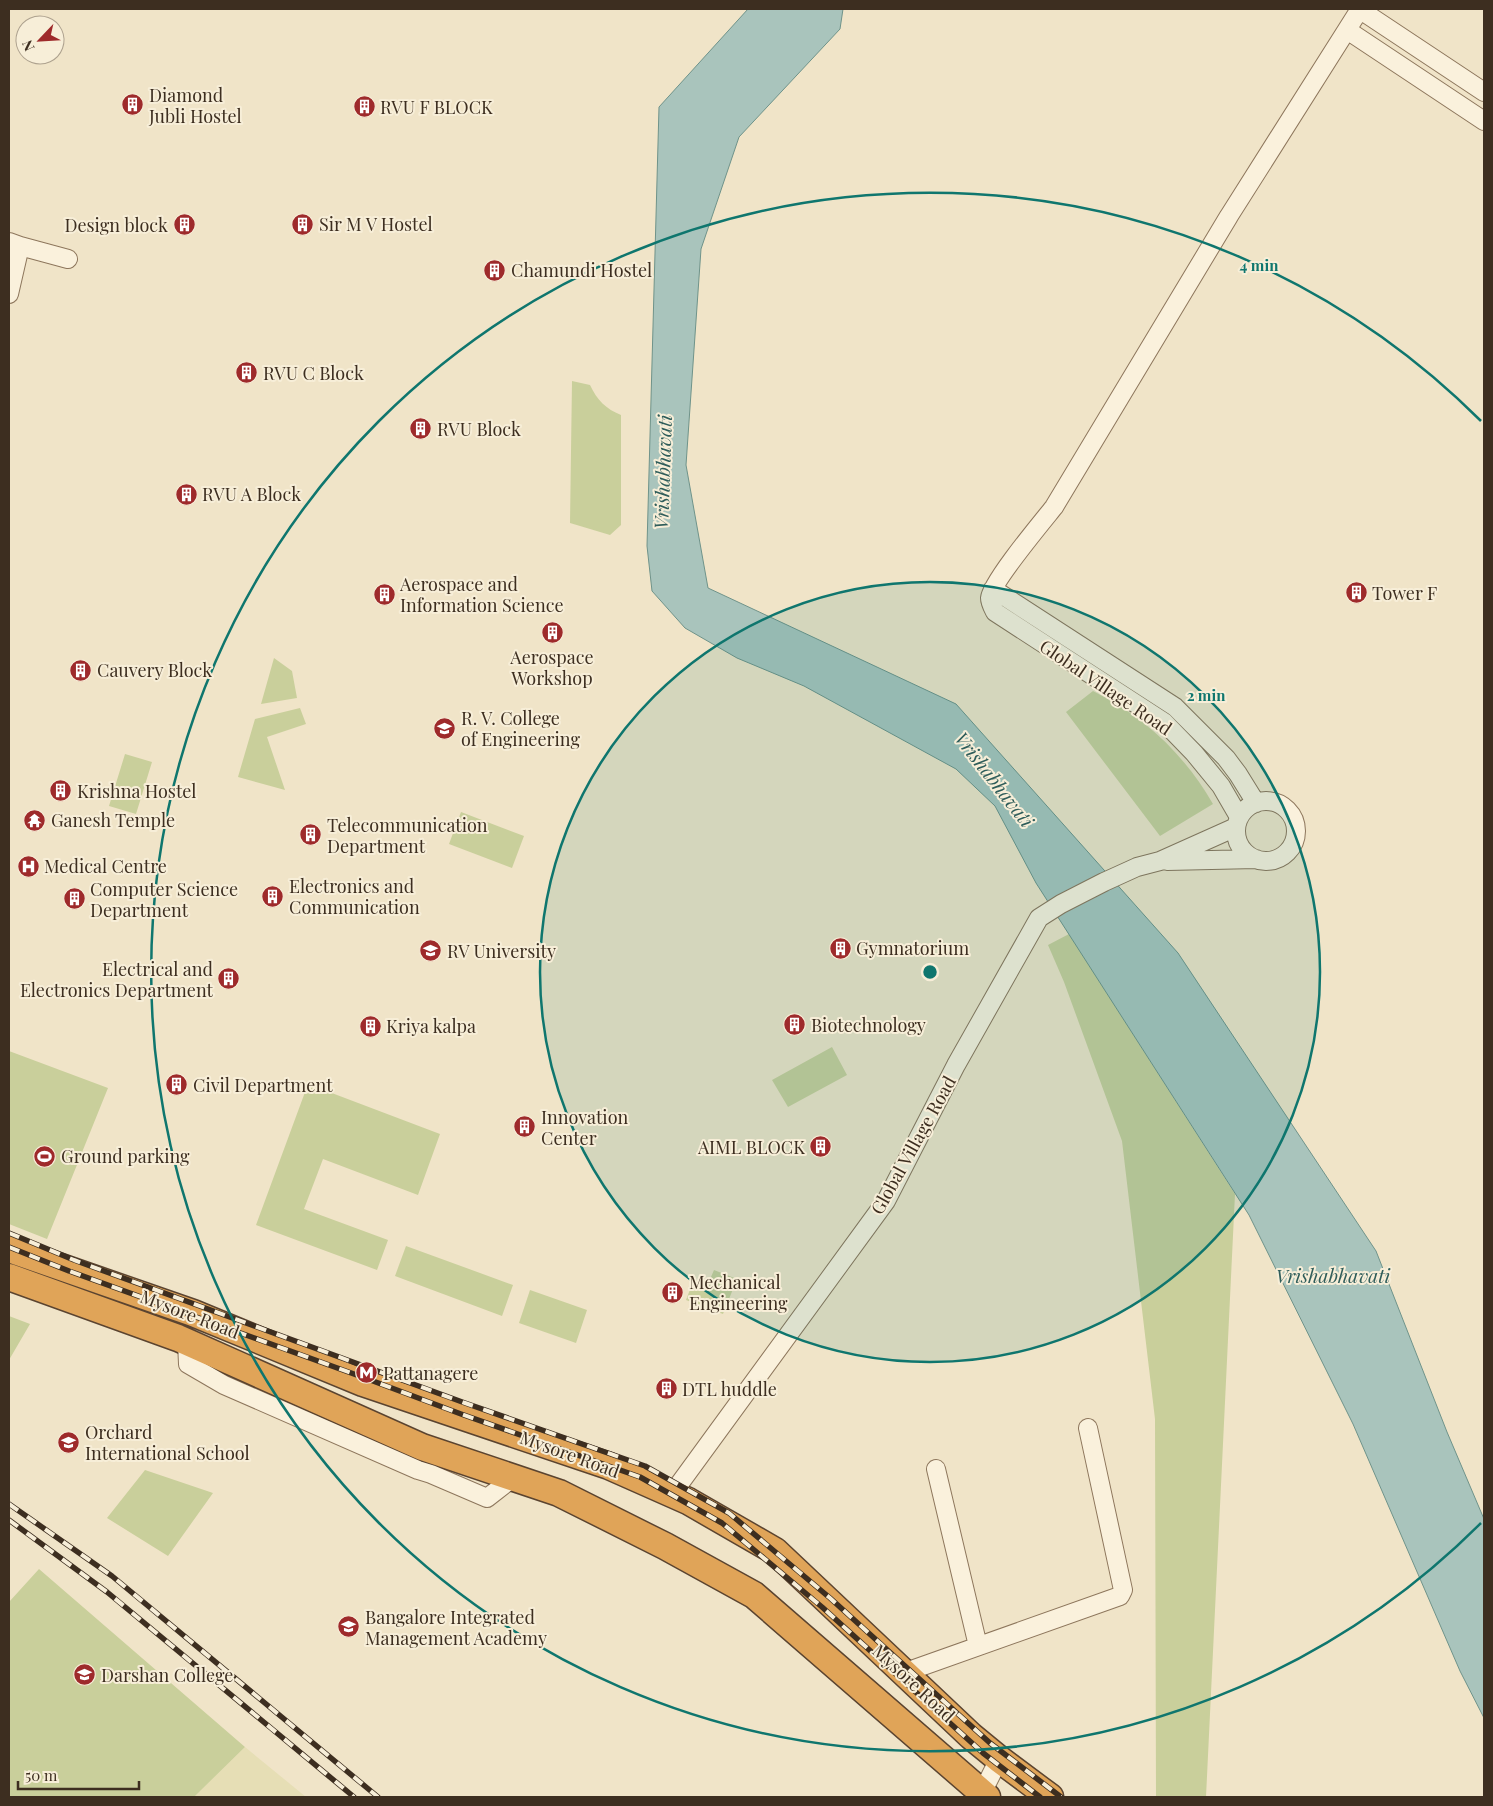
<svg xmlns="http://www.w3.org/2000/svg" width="1493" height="1806" viewBox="0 0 1493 1806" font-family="'Playfair Display',serif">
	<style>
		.farmland { fill: #e6deb5 }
		.green { fill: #c9cf9b }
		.water { fill: #a9c4bc; stroke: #6f938a }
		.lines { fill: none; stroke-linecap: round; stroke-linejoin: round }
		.minor-casing { stroke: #8d765c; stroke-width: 20 }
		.highway-casing { stroke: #5b4430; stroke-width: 29 }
		.minor { stroke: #faf1dc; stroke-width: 18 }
		.highway { stroke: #e0a458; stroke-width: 26 }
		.rail-casing { stroke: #3d2e20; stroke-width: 5.5 }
		.rail { stroke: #f7eed8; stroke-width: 4; stroke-dasharray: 11; stroke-linecap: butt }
		.ring { fill: none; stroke: #0f766e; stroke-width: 2.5 }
		.labels { text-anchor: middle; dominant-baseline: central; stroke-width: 4; stroke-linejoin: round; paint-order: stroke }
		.poi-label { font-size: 18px; fill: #3d2e20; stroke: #f7eed8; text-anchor: start }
		.street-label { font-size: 18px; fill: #3d2e20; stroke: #f7eed8 }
		.water-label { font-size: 19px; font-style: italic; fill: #2f5d5a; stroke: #f7eed8 }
		.centre { fill: #0f766e; stroke: #f7eed8; stroke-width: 2.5 }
		.ring-label { font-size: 15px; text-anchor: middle; font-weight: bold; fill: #0f766e; stroke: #f7eed8; stroke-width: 4; stroke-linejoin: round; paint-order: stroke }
	</style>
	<rect width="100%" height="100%" fill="#f0e4c8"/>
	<path class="farmland" d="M245 1747 306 1797H194Z"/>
	<path class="green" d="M572 381 590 385C597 400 606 409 621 415V525L610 535 570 523Z
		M274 658 292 671 297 698 261 704Z
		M1093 691C1145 717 1184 754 1213 804L1160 836 1066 712Z
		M300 708 306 724 267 737 285 790 238 777 255 719Z
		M125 754 152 762 136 814 109 806Z
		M461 812 524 836 512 868 449 844Z
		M1069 934 1235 1194 1206 1797H1156L1155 1419 1122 1141 1064 982 1048 945Z
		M832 1047 847 1075 788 1107 772 1080Z
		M9 1051 108 1088 47 1239 9 1224Z
		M308 1084 440 1134 418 1195 323 1159 304 1209 388 1240 377 1270 256 1225Z
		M406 1246 513 1285 502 1316 395 1276Z
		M714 1270 737 1279 723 1314 686 1300 694 1279 708 1284Z
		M530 1290 587 1310 576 1343 519 1323Z
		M9 1316 30 1324 9 1360Z
		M145 1470 213 1493 168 1556 107 1518Z
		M39 1569 245 1747 194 1797H9V1602Z"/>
	<path class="water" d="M748 9H843L840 29 739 137 701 249 686 465 708 588 956 704 1178 953 1376 1251 1447 1432 1484 1519V1718L1460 1671 1353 1424 1249 1215 1036 883 995 806 956 769 804 686 737 658 685 628 652 591 647 546 659 107Z"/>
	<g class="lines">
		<defs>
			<path id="minor" d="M1359 9 1484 92
				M1347 30 1484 121
				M9 242 20 246 9 294
				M20 246 68 259
				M993 589 1175 707 1226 758 1238 774 1256 803
				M1236 831a30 30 0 1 1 60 0a30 30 0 1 1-60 0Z
				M1239 817 1221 786 1194 753 1164 722 995 612C993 608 990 603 990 598 991 583 1042 522 1054 507L1229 216 1360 9
				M1167 861 1256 859
				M187 1342 188 1364 224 1385 418 1470 431 1474 487 1498 514 1477
				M936 1469 978 1646
				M672 1494 886 1201 956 1065 1039 918 1061 904 1104 882 1137 867 1160 861 1236 827
				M903 1673 1120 1596 1123 1590 1088 1428
				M980 1797 999 1759"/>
			<path id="highway" d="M9 1249 193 1313 363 1383 609 1466 688 1501 775 1551 971 1736 999 1759 1050 1797
				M9 1277 178 1338 422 1447 559 1493 665 1546 754 1595 987 1797"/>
		</defs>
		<use href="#minor" class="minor-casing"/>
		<use href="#highway" class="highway-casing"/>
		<use href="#minor" class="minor"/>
		<use href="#highway" class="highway"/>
		<defs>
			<path id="rail" d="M9 1233 74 1260 465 1403 645 1466 729 1513 830 1598 990 1743 1061 1797
				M9 1247 69 1271 365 1378 461 1414 640 1477 722 1523 822 1607 983 1753 1040 1797
				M9 1504 112 1576 378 1797
				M9 1520 107 1592 354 1797"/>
		</defs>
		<use href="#rail" class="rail-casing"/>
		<use href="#rail" class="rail"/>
	</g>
	<circle cx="930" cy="972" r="390" fill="#0f766e" fill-opacity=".12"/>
	<g class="ring">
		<circle cx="930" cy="972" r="390"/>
		<path d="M1481 1523A779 779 0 1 1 1481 421"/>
	</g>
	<defs>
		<symbol id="building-disc" viewBox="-11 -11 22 22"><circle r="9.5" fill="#9e2a2b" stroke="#f7eed8"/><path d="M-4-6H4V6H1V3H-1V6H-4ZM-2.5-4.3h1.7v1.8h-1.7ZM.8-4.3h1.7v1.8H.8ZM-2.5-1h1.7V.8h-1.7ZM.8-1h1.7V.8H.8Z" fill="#fff"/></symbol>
		<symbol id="university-disc" viewBox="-11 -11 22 22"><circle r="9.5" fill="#9e2a2b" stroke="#f7eed8"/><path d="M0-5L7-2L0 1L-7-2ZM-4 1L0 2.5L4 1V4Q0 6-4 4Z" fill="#fff"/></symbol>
		<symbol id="temple-disc" viewBox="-11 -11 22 22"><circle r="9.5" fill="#9e2a2b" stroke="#f7eed8"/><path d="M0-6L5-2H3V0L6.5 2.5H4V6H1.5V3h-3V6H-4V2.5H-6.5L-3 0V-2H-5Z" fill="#fff"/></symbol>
		<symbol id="hospital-disc" viewBox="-11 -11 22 22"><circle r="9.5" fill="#9e2a2b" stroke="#f7eed8"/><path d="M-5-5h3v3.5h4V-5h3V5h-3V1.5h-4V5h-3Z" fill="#fff"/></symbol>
		<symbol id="stadium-disc" viewBox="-11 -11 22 22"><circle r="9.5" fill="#9e2a2b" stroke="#f7eed8"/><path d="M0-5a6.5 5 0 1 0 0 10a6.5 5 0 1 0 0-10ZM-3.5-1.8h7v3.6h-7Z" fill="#fff"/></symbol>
		<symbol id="metro-disc" viewBox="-11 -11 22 22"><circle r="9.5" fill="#9e2a2b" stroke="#f7eed8"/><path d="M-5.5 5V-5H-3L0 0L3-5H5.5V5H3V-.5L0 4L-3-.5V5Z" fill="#fff"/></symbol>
		<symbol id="school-disc" viewBox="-11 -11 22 22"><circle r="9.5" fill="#9e2a2b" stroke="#f7eed8"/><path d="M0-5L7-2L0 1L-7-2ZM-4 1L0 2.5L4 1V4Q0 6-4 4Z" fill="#fff"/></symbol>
	</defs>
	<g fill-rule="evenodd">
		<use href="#building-disc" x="120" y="92" width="25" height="25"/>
		<use href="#building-disc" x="352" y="94" width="25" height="25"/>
		<use href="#building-disc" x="290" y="212" width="25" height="25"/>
		<use href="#building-disc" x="172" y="212" width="25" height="25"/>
		<use href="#building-disc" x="482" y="258" width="25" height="25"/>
		<use href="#building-disc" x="234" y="360" width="25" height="25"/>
		<use href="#building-disc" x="408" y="416" width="25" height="25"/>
		<use href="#building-disc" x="174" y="482" width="25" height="25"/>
		<use href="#building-disc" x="1344" y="580" width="25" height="25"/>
		<use href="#building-disc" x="372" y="582" width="25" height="25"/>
		<use href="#building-disc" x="540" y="620" width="25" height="25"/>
		<use href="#building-disc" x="68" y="658" width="25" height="25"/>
		<use href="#university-disc" x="432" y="716" width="25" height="25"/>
		<use href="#building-disc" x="48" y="778" width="25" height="25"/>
		<use href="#temple-disc" x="22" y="808" width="25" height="25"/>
		<use href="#building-disc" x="298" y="822" width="25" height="25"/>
		<use href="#hospital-disc" x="16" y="854" width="25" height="25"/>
		<use href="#building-disc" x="260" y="884" width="25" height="25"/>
		<use href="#building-disc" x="62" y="886" width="25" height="25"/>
		<use href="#building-disc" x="828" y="936" width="25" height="25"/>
		<use href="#university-disc" x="418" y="938" width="25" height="25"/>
		<use href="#building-disc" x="216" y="966" width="25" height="25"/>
		<use href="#building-disc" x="782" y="1012" width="25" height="25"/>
		<use href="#building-disc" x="358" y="1014" width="25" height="25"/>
		<use href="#building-disc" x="164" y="1072" width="25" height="25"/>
		<use href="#building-disc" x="512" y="1114" width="25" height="25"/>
		<use href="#building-disc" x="808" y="1134" width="25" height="25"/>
		<use href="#stadium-disc" x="32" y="1144" width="25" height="25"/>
		<use href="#building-disc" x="660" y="1280" width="25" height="25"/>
		<use href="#metro-disc" x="354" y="1360" width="25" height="25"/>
		<use href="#building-disc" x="654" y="1376" width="25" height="25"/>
		<use href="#school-disc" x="56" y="1430" width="25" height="25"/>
		<use href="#university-disc" x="336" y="1614" width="25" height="25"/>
		<use href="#university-disc" x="72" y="1662" width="25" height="25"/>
	</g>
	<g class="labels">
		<g class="poi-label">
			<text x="149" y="95">Diamond<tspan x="149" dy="21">Jubli Hostel</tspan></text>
			<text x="380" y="107">RVU F BLOCK</text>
			<text x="319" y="224">Sir M V Hostel</text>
			<text x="168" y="225" text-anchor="end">Design block</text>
			<text x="511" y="270">Chamundi Hostel</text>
			<text x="263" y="373">RVU C Block</text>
			<text x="437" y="429">RVU Block</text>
			<text x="202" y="494">RVU A Block</text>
			<text x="400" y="584">Aerospace and<tspan x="400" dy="21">Information Science</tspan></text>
			<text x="1372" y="593">Tower F</text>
			<text x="552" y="657" text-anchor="middle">Aerospace<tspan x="552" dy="21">Workshop</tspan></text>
			<text x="97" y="670">Cauvery Block</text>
			<text x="461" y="718">R. V. College<tspan x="461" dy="21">of Engineering</tspan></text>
			<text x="77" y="791">Krishna Hostel</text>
			<text x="51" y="820">Ganesh Temple</text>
			<text x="327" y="825">Telecommunication<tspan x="327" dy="21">Department</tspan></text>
			<text x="44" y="866">Medical Centre</text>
			<text x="289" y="886">Electronics and<tspan x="289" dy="21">Communication</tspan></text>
			<text x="90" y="889">Computer Science<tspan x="90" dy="21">Department</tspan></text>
			<text x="856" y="948">Gymnatorium</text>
			<text x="447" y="951">RV University</text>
			<text x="213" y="969" text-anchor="end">Electrical and<tspan x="213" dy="21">Electronics Department</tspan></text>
			<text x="811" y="1025">Biotechnology</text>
			<text x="386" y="1026">Kriya kalpa</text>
			<text x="193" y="1085">Civil Department</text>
			<text x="541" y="1117">Innovation<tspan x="541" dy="21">Center</tspan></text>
			<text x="805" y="1147" text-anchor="end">AIML BLOCK</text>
			<text x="61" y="1156">Ground parking</text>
			<text x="689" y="1282">Mechanical<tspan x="689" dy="21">Engineering</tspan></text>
			<text x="383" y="1373">Pattanagere</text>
			<text x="682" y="1389">DTL huddle</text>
			<text x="85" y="1432">Orchard<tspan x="85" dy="21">International School</tspan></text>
			<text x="365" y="1617">Bangalore Integrated<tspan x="365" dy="21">Management Academy</tspan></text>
			<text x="101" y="1675">Darshan College</text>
		</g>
		<g class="street-label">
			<text transform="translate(1106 687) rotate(34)">Global Village Road</text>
			<text transform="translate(913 1145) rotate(-61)">Global Village Road</text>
			<text transform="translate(190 1314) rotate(21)">Mysore Road</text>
			<text transform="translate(570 1454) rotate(20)">Mysore Road</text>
			<text transform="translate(914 1683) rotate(43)">Mysore Road</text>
		</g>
		<g class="water-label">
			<text transform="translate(662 472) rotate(-88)">Vrishabhavati</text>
			<text transform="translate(995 779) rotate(52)">Vrishabhavati</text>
			<text x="1333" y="1275">Vrishabhavati</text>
		</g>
	</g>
	<circle cx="930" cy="972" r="8" class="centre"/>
	<g class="ring-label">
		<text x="1259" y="271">4 min</text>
		<text x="1206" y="701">2 min</text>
	</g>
	<rect width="1493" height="1806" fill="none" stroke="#3d2e20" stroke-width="20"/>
	<g transform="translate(40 40) rotate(245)"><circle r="24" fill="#f7eed8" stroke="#ada18e"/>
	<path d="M0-4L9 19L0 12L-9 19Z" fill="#9e2a2b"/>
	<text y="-8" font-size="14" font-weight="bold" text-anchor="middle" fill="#3d2e20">N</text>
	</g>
	<path d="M18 1781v8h121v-8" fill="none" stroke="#3d2e20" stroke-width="2.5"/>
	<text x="25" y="1781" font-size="15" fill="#3d2e20" stroke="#f7eed8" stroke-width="4" paint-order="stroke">50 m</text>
</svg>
